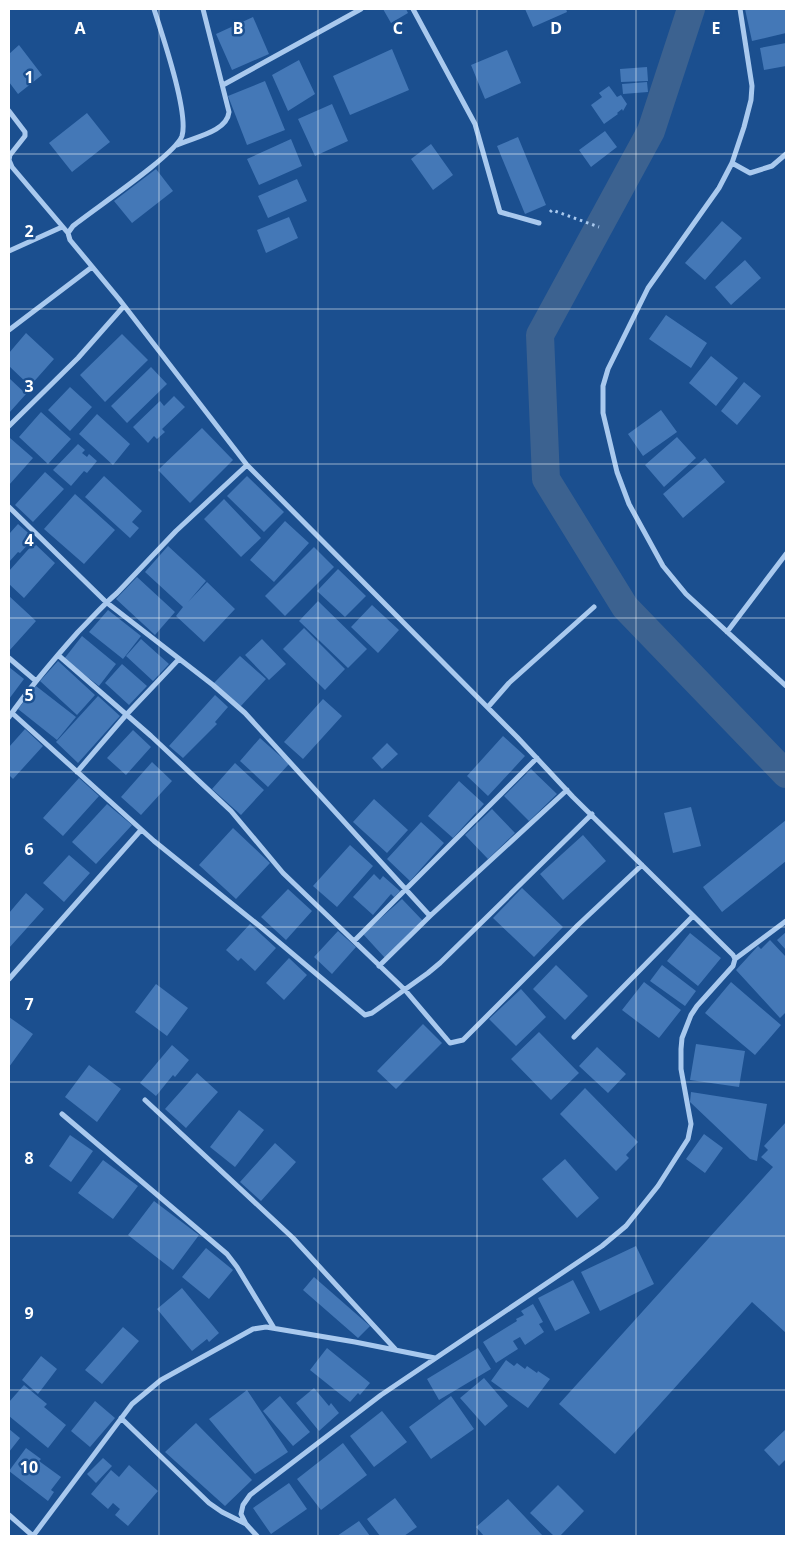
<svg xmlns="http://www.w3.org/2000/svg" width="795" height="1545" viewBox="0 0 795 1545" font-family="'Noto Sans',sans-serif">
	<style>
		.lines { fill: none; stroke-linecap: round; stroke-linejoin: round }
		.canal { stroke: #3c6290; stroke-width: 28 }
		.building { fill: #4478b7 }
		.path { stroke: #a9c9ee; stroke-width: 3; stroke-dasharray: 2.5 4; stroke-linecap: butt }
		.minor { stroke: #a9c9ee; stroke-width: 5 }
		.grid { fill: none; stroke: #fff; stroke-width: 1; stroke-opacity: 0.55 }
		.grid-label { font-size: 16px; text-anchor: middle; font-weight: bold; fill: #fff; stroke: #1b4f8f; stroke-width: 5; stroke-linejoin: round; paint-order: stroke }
	</style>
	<rect width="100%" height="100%" fill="#1b4f8f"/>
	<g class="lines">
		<path class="canal" d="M691 9 651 131 540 335 546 479 625 607 786 774"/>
	</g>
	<path class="building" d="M383 9H406L408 13 391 23Z
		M525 9H566L567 12 533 27Z
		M745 9H786V33L752 41Z
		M253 17 269 54 232 70 216 34Z
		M786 43V66L764 70 760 48Z
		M19 45 42 75 18 94 9 82V54Z
		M392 49 409 90 350 115 333 76Z
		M507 50 521 83 485 99 471 65Z
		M299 60 315 94 288 111 272 75Z
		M647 67 648 81 621 82 620 69Z
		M265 81 285 130 247 145 228 96Z
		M647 82 648 92 623 94 622 84Z
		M609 86 617 97 621 95 627 104 623 111 622 109 617 113 618 114 604 124 591 105 602 97 599 93Z
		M332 104 348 141 315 156 298 119Z
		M87 113 110 142 72 172 49 143Z
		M605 131 617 147 591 167 579 150Z
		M518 137 546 205 525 214 497 146Z
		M291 139 302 166 259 185 247 159Z
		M431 144 453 175 433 190 411 159Z
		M156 169 173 191 132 223 114 201Z
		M297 179 307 201 268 218 258 196Z
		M289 217 298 238 266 253 257 230Z
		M722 221 742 238 705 280 685 263Z
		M745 260 761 278 731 305 715 287Z
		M666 315 707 343 691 368 649 339Z
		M26 333 54 359 30 386 9 366V353Z
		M122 334 148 360 105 402 80 375Z
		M711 356 738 378 716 406 689 383Z
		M151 367 167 384 127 423 111 406Z
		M9 378 26 394 9 413Z
		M744 382 761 396 737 425 721 411Z
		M70 387 92 407 70 431 48 410Z
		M174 396 185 407 162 429 165 432 157 439 154 436 148 443 133 427 160 401 164 406Z
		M661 410 677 432 643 456 628 434Z
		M41 412 71 439 48 464 19 437Z
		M97 414 130 444 113 465 79 434Z
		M202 428 233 460 190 503 158 470Z
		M677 437 696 458 664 487 645 465Z
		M10 438 33 458 9 485V440Z
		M78 444 85 450 82 453 87 457 89 454 97 461 87 473 84 471 71 486 53 470Z
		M705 458 725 482 683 518 663 494Z
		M45 472 64 489 33 522 15 505Z
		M104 476 142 511 132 522 139 528 130 538 85 497Z
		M247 476 284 512 264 532 227 496Z
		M75 494 115 530 84 564 44 529Z
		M224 499 261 538 241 557 204 519Z
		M285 521 309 543 274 582 250 560Z
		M18 524 34 538 20 553 18 552 9 562V534Z
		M34 543 55 563 24 598 9 584V571Z
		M168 546 206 581 188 602 207 582 235 609 204 642 176 616 183 607 145 572Z
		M314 547 334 567 285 616 265 596Z
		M338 569 366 596 345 617 317 591Z
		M137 577 175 612 155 635 116 599Z
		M9 596 36 621 9 651Z
		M318 601 367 649 348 668 299 621Z
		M372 605 399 630 378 653 351 627Z
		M108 610 141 636 123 659 89 632Z
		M304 628 345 669 325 690 283 649Z
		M82 636 116 664 99 686 64 659Z
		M141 639 169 664 153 681 126 656Z
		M262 639 286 664 269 680 245 655Z
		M240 656 266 679 240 707 214 683Z
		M58 661 95 695 77 715 40 681Z
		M122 664 147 686 129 705 105 683Z
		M9 667 24 679 9 699Z
		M36 686 76 717 57 740 18 709Z
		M215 695 228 707 215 722 217 724 183 758 169 746Z
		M98 696 120 716 78 763 56 742Z
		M323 699 342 716 303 759 284 742Z
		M25 729 43 746 13 779 9 775V747Z
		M133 730 151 747 126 775 107 758Z
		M503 736 525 756 488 796 467 776Z
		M260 738 289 764 268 787 240 761Z
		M387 743 398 754 382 769 372 758Z
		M152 762 172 781 141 815 121 797Z
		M235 763 264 790 241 815 212 789Z
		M531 769 557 794 529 821 504 796Z
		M79 778 99 796 63 836 43 818Z
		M459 781 484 804 453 838 428 816Z
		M374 799 408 830 387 853 353 822Z
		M107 804 132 825 96 864 72 842Z
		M691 807 701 846 673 853 664 813Z
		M492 809 515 833 488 859 465 835Z
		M786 820V861L722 912 703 887Z
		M421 822 444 843 410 881 387 859Z
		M233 828 270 863 236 899 199 865Z
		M583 835 606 861 563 900 540 874Z
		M350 845 373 866 337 907 313 886Z
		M69 855 90 873 64 902 43 883Z
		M374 874 380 880 383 876 400 891 394 897 391 894 373 915 353 897Z
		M522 888 563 927 534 957 493 918Z
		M288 889 312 911 286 940 261 917Z
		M26 893 44 909 9 948V913Z
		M402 899 423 921 385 958 363 934Z
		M250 924 276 948 255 971 241 958 238 961 226 950Z
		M338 931 356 947 332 974 314 957Z
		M786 932V950L777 940Z
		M690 933 721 958 698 986 667 961Z
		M770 940 786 957V1012L780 1018 736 970 758 946 761 949Z
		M289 958 307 975 284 1000 266 983Z
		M556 965 588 996 565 1020 533 989Z
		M662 965 696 991 685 1006 650 981Z
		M644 982 681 1010 659 1038 622 1010Z
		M731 982 781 1025 755 1055 705 1013Z
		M156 984 188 1008 167 1036 135 1012Z
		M521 989 546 1017 516 1046 489 1019Z
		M9 1017 33 1034 9 1067Z
		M423 1024 442 1043 396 1089 377 1071Z
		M539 1032 579 1073 551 1100 511 1059Z
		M696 1044 745 1051 739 1087 690 1080Z
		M172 1045 189 1060 175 1077 173 1075 156 1096 140 1083Z
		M597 1047 626 1074 608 1093 579 1066Z
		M89 1065 121 1089 97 1122 65 1097Z
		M197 1073 218 1092 186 1128 165 1109Z
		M585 1088 638 1142 626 1155 629 1158 616 1171 560 1114Z
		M691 1092 767 1104 757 1161 750 1159 690 1102Z
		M239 1110 264 1130 235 1167 210 1147Z
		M786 1122V1333L752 1302 615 1454 559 1404 773 1167 761 1157 768 1150 764 1146Z
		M704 1134 723 1148 705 1173 686 1159Z
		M70 1135 93 1151 71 1182 49 1166Z
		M275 1143 296 1162 261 1201 240 1182Z
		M565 1159 599 1198 577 1218 542 1179Z
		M103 1160 138 1186 113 1219 78 1193Z
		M154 1201 199 1235 173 1270 128 1235Z
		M636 1246 654 1284 600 1311 581 1272Z
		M206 1248 233 1270 209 1299 182 1277Z
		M314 1277 370 1326 358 1338 303 1290Z
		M573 1280 590 1313 555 1331 538 1298Z
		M182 1288 219 1333 209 1342 207 1339 192 1351 157 1309Z
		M533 1304 543 1322 539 1324 544 1332 525 1345 520 1337 513 1341 518 1349 496 1363 483 1342 517 1321 516 1319 524 1315 521 1311Z
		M123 1327 139 1341 102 1384 85 1370Z
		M327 1348 370 1383 360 1395 358 1393 350 1402 310 1370Z
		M478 1348 491 1369 439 1400 427 1379Z
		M41 1356 57 1369 38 1394 22 1380Z
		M506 1360 514 1366 517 1363 525 1369 527 1366 537 1373 538 1371 550 1379 528 1408 491 1381Z
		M484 1378 508 1406 485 1426 460 1398Z
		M24 1385 47 1404 44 1407 66 1425 48 1448 9 1416V1402Z
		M314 1388 329 1406 331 1403 339 1413 319 1431 296 1403Z
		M247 1390 288 1452 255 1474 209 1419Z
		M280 1396 310 1432 293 1446 263 1411Z
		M451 1396 474 1429 431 1459 409 1427Z
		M95 1401 115 1418 90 1447 71 1431Z
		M382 1411 407 1442 374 1467 350 1436Z
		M196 1423 252 1480 225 1506 165 1452Z
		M9 1429 20 1438 9 1452Z
		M786 1429V1459L779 1466 764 1450Z
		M343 1443 367 1475 321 1510 297 1479Z
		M26 1448 41 1459 39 1461 61 1477 51 1490 54 1492 48 1501 9 1471Z
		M103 1458 112 1466 96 1483 87 1474Z
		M129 1465 158 1491 128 1526 115 1515 120 1509 113 1503 108 1509 91 1494 111 1470 119 1477Z
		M289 1483 307 1509 271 1534 253 1508Z
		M558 1485 584 1511 560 1536H554L530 1513Z
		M395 1498 417 1527 404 1536H380L367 1519Z
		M508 1499 543 1536H484L476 1527Z
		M359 1521 370 1536H337Z"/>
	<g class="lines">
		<path class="path" d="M550 212 552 210 599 227"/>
		<path class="minor" d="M154 9C162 34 189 113 182 136 175 155 94 209 73 226L68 233 70 240 119 299 247 465 517 737 573 797 733 955 735 959 733 966 697 1006 691 1015 682 1038 681 1049V1069L691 1124 688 1139 658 1186 626 1226 602 1246 381 1395 250 1495 243 1505 241 1514 246 1524 257 1536
			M413 9 475 124 500 212 539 223
			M740 9 752 86 751 100 744 127 732 163 719 188 648 288 608 369 603 386V413L617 472 629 504 663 566 686 594 786 686
			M223 85 361 9
			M9 111 25 132V136L10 155 9 160 12 167 68 233
			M177 145C194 137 227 132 229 112L203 9
			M732 163 750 173 772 166 786 154
			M9 251 62 227
			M9 330 92 267
			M9 426 78 358 124 306
			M9 507 106 602 213 685 245 713 430 916
			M727 632 786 554
			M58 655 151 736 231 811 283 873 405 990 450 1043 463 1040 578 925 642 865
			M9 658 36 681
			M488 707 509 683 594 607
			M12 713 154 841 262 928 365 1015 372 1013 428 973 440 963 592 814
			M9 717C30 687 54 659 78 632 91 619 103 605 117 593L176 531 247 465
			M77 772 126 715 179 659
			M354 941 537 758
			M735 959 786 921
			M379 966 430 916 567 790
			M9 979 141 830
			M574 1037 693 916
			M145 1100 293 1238 396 1350
			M62 1114 227 1254 237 1267 274 1328
			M121 1418 209 1503 222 1512 246 1524
			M9 1515 33 1536
			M33 1536 132 1404 161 1380 253 1329 266 1327 355 1342 435 1358"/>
	</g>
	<path class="grid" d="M159 9V1536M318 9V1536M477 9V1536M636 9V1536M9 154H786M9 309H786M9 464H786M9 618H786M9 772H786M9 927H786M9 1082H786M9 1236H786M9 1390H786"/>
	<g class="grid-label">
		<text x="80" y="34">A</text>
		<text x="238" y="34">B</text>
		<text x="398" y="34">C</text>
		<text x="556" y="34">D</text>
		<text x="716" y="34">E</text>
		<text x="29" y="83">1</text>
		<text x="29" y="237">2</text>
		<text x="29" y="392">3</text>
		<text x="29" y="546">4</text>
		<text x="29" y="701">5</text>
		<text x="29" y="855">6</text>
		<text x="29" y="1010">7</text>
		<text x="29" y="1164">8</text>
		<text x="29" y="1319">9</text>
		<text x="29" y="1473">10</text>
	</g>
	<rect width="795" height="1545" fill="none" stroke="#ffffff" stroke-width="20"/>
</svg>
